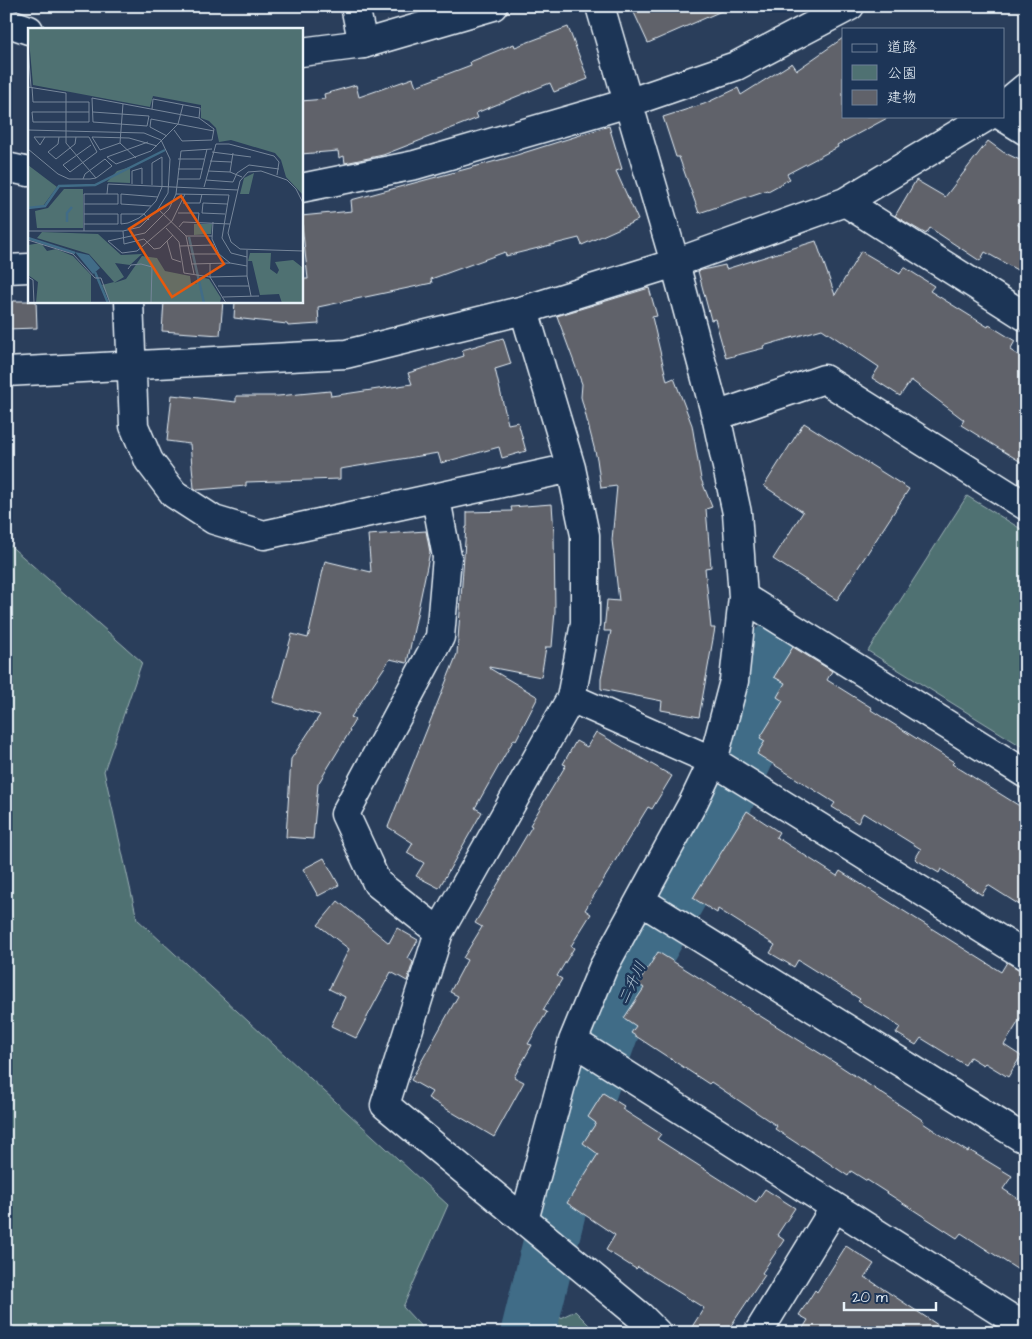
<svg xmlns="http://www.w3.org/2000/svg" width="1032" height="1339" viewBox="0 0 1032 1339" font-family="'Architects Daughter','Klee One',sans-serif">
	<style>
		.green { fill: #4f7172; stroke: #9cb1b5 }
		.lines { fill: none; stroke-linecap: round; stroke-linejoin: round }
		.river { stroke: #416c87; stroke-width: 55 }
		.building { fill: #60626a; stroke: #e8f1f8 }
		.street-casing { stroke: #e8f1f8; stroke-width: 31 }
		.secondary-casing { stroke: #e8f1f8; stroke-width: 31 }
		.street { stroke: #1d3557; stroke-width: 28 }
		.secondary { stroke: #1d3557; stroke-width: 28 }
		.labels { text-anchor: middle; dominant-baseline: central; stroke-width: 5; stroke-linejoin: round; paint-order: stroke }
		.water-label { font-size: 15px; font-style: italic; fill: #aec2d0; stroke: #1d3557 }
		.inset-river { fill: none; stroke: #416c87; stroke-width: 2.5 }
		.inset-road { fill: none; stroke: #76869a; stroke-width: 1 }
		.view { fill: #e8590c; fill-opacity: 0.15; stroke: #e8590c; stroke-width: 2.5 }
		.inset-edge { fill: none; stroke: #e8f1f8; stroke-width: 2.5 }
	</style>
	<rect width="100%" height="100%" fill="#2a3e5b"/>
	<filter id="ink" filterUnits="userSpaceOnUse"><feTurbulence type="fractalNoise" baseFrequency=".02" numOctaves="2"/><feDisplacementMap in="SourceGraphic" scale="10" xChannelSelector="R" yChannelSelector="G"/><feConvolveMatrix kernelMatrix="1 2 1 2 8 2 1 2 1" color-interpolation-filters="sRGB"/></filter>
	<g filter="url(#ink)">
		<path class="green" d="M967 496 1026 532V749L868 651Z
			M6 542 142 662 104 771 137 919 448 1205 403 1307 427 1333H6Z
			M575 1311 597 1333H528Z"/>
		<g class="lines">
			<path class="river" d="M528 1333 586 1100 628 986 692 873 745 759 775 649"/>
		</g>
		<path class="building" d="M631 6H733L648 43Z
			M568 27 588 79 554 92 550 83 476 113 478 118 383 155 345 163 344 156 339 158 338 151 301 154V101L325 99 324 94 356 85 359 97 413 78 416 86 471 65 470 62 514 44 515 47Z
			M843 38V116H891L837 145 838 147 787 174 790 179 768 191 767 190 699 213 679 157H676L663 117 704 104 738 88 741 95 792 63 797 70Z
			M609 126 622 169 616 171 638 220 582 245 579 238 506 256 505 252 431 279 432 283 318 307 319 324 288 326 287 324 234 318 235 301H301V279H308L301 216 352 211 351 200 507 158Z
			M988 141 1003 152 1026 163V208L1018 225 1026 230V275L985 252 980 261 930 228 926 234 895 216 916 180 945 197Z
			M816 241 835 295 861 251 900 274 904 267 934 286 930 291 988 327 989 325 1015 341 1010 350 1026 360V465L961 425 964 420 911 380 900 396 872 378 879 367 822 329 763 346 764 348 726 358 715 319 711 320 698 271 725 265 726 269Z
			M649 288 657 316 652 317 667 381 674 378 692 425 701 479 712 507 706 509 711 567 705 568 711 628H715L699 717 661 710 662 701 601 689V678L611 631H604L607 600 619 601 612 540 617 486 601 488 597 459 581 397 582 384 557 316Z
			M6 301H36L37 328 6 329Z
			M164 301H223L220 335 162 331Z
			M503 338 511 364 495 369 508 424 518 422 526 451 502 458 499 447 441 463 438 453 340 469V479L246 482V486L197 490 194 488 190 444 167 441 172 395 236 402V396H278L330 391 331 396 412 384 408 373 464 356 462 350Z
			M804 423 909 489 837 600 773 559 803 512 764 486Z
			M552 504 554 533 555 611 552 647H546L541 677 489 667V668L538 697 516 740 514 739 475 808 482 812 439 888 416 876 424 863 407 853 413 843 388 827 457 654 466 527H467V512L512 511 511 507Z
			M426 531 430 552 407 663 390 659 351 717 355 720 349 730 350 731 318 784 313 839 286 837 291 759 320 715 273 702 292 634 308 638 325 561 371 572 368 535Z
			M793 647 832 671 827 680 872 708 871 710 954 762 952 764 1026 810V909L988 885 982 895 941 869 939 873 915 859 921 849 863 813 858 823 832 807 835 803 757 754 765 741 760 738 783 701 777 697 785 683 774 677Z
			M596 732 672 776 652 809 648 807 585 910 591 914 571 946 574 948 557 976 562 979 543 1010 547 1012 528 1044 532 1045 514 1077 524 1082 494 1137 428 1098 432 1092 411 1080 458 996 450 992 467 960 463 958 482 927 475 923 532 826 530 825 566 765 563 764 576 741 587 747Z
			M747 811 779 832 776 837 837 876 840 871 1001 972 1007 962 1018 969 1026 972V1010L1004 1045 1021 1056 1008 1077 985 1063 983 1065 970 1057 965 1065 921 1038 916 1045 896 1033 900 1027 858 1001 860 999 798 960 794 967 770 953 775 945 718 909 717 913 693 898Z
			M324 858 339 885 318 896 303 869Z
			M338 901 389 943 397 928 418 940 408 958 413 962 407 981 391 972 356 1038 331 1026 345 997 329 989 349 949 318 925Z
			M658 952 837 1064 924 1121 923 1123 944 1137 968 1152 969 1150 1012 1176 1003 1189 1026 1204V1275L961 1233 957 1238 867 1180V1181L851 1171 848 1176 802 1145 801 1146 775 1129 777 1126 711 1082 709 1084 631 1033 636 1026 624 1018 644 988 638 984Z
			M603 1093 624 1106 622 1109 661 1134 657 1139 756 1202 765 1189 795 1208 777 1235 784 1240 762 1273 765 1275 726 1333H688L704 1308 638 1267 636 1269 606 1250 615 1235 567 1203 598 1154 583 1143 596 1123 588 1117Z
			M846 1246 874 1264 865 1277 950 1333H800L808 1320 799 1315 815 1290 817 1292Z"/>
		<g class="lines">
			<defs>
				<path id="street" d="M355 6 363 44
					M1003 106 1026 87
					M1002 116 1026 131
					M6 167 29 172
					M301 188 415 165 628 103 736 66 850 6
					M845 202 1026 317
					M6 269 29 268
					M129 301 134 426 149 461 174 494 214 520 264 535 571 468
					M524 310 571 468 585 535V623L571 698 439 932 385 1105 640 1316 657 1333
					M6 372 346 354 524 310 675 263 845 202 988 116
					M716 416 824 379 1026 506
					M436 499 447 557 440 637 345 814 377 883 439 932
					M743 597 1026 774
					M571 698 713 761 1026 956
					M641 901 1021 1137H1026
					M573 1041 1026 1328
					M524 1220 573 1041 603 968 694 801 713 761 734 681 743 597 737 513 716 416 675 263 600 6
					M758 1333 835 1207"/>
				<path id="secondary" d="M6 22 29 30
					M301 52 363 44 493 6"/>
			</defs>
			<use href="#street" class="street-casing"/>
			<use href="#secondary" class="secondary-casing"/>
			<use href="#street" class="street"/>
			<use href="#secondary" class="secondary"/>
		</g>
	</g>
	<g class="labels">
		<g class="water-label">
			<text transform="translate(632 983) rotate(-64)">二升川</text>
		</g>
	</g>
	<g transform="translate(28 28)">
		<rect width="275" height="275" fill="#2a3e5b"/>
		<path d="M0 0H275V167L258 149 253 132 247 125 203 112 191 114 188 100 181 93 173 90V77L125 68 122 79 5 57ZM0 137 29 159 15 178 0 180ZM102 139V155L79 154 89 143ZM226 145 221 166H212L216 150ZM36 161H55V200H9L7 183 20 180ZM166 196H184L183 206 166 207ZM14 204 70 206 93 227 114 226 102 237 87 235 96 249 86 255 98 251 114 228 129 230 137 243 162 248 163 255 168 256 172 249 181 251 193 270 192 275H82L74 257 86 254 61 226 9 210ZM13 215 19 223 28 221 45 228 63 247V275H8L10 254 0 247V217ZM222 225H243L242 241 249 246 251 242 247 234 265 232 274 239 275 275H254L251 266 232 267 224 233H220Z" fill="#4f7172"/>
		<path d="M47 224 61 227 72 240 65 246Z" fill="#416c87"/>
		<path class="inset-river" d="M0 180 17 178 31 158 67 157 137 122M39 194V185L44 179M161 209 176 275M0 210 47 225M67 244 80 275"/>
		<path class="inset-road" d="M0 19 3 59M0 59 38 65V115L68 150M4 59 5 74H61V94H5L4 84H61M124 81 125 71 172 80 171 90M65 84 121 88 119 98 65 94 64 70 171 90 186 101 184 112 154 113 146 102M0 102 116 105 133 112 142 131 140 165 130 181 112 199 95 203H0M139 108 122 99 123 91 186 103M17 109 12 117 6 109H61L69 124 42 144 35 137 63 117M31 109 30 116 20 124 28 131 47 116 48 109M120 114 79 129 88 136 123 123 150 96 155 77M92 115 72 122 64 109 101 110 129 118M92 115 95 76M92 115 108 130M0 121 30 146 41 151H62L68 150 84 138 77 131 57 146 55 151M184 124 223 129M150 131H176M182 133 203 134M150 141H175M180 143 202 144 214 149M202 144 205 125M150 151H172L179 121M178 152 205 154 209 145 221 137 251 141M104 156V143L114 140V156M176 159 188 116H201L246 128 251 134 249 147M79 166 80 156 210 162M148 166 201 167 194 210 203 225 219 229M157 166 144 193 109 223 94 225 80 213 117 205 141 181 148 166 153 123 184 121M155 175H172L174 166M275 175 268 161 259 152 233 143 220 144 212 153 200 205 203 214 212 221 275 223M123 178 93 176V166L130 169M130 181 158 208 166 246M150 185H171L170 194M197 186 174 185 175 175 199 176M121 192 116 186H93V196L100 195 111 190 116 186 128 173 134 159V129L124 135V157M185 194 184 211 191 226 202 235 219 238M56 196H90V186H56M151 199 155 194 202 196M138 200 151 214 156 245 182 249 198 275M56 203V166H90V176H56M95 203 96 216 116 211 126 221 132 220 145 207M158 208H184M0 212 45 226 67 250H73L82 275M139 213 144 231 153 234M152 218 186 217M219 222V248L223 268M162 226H191M163 236 202 235M182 236V249L219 248M100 241 103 237 113 236 124 239 123 275M0 249 5 252 6 275M190 258H221M195 269 231 268"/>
		<path class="view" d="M153 168 196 236 144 269 101 201Z"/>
		<rect width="275" height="275" class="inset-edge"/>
	</g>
	<rect width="1032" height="1339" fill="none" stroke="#1d3557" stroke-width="25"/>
	<rect x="12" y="12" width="1007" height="1314" fill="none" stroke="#e8f1f8" stroke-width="2" filter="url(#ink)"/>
	<rect x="842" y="28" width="162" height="90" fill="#1d3557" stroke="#6e8097"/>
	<rect x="852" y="44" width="25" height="8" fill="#1d3557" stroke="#6e8097"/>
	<text x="887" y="52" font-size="15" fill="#e8f1f8">道路</text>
	<rect x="852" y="65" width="25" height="15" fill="#4f7172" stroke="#6e8097"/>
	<text x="887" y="78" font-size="15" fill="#e8f1f8">公園</text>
	<rect x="852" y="90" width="25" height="15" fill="#60626a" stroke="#6e8097"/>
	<text x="887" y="102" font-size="15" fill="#e8f1f8">建物</text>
	<path d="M844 1302v8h92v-8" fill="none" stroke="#e8f1f8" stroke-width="2.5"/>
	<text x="852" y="1302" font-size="15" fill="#e8f1f8" stroke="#1d3557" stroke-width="4" paint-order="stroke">20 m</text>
</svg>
